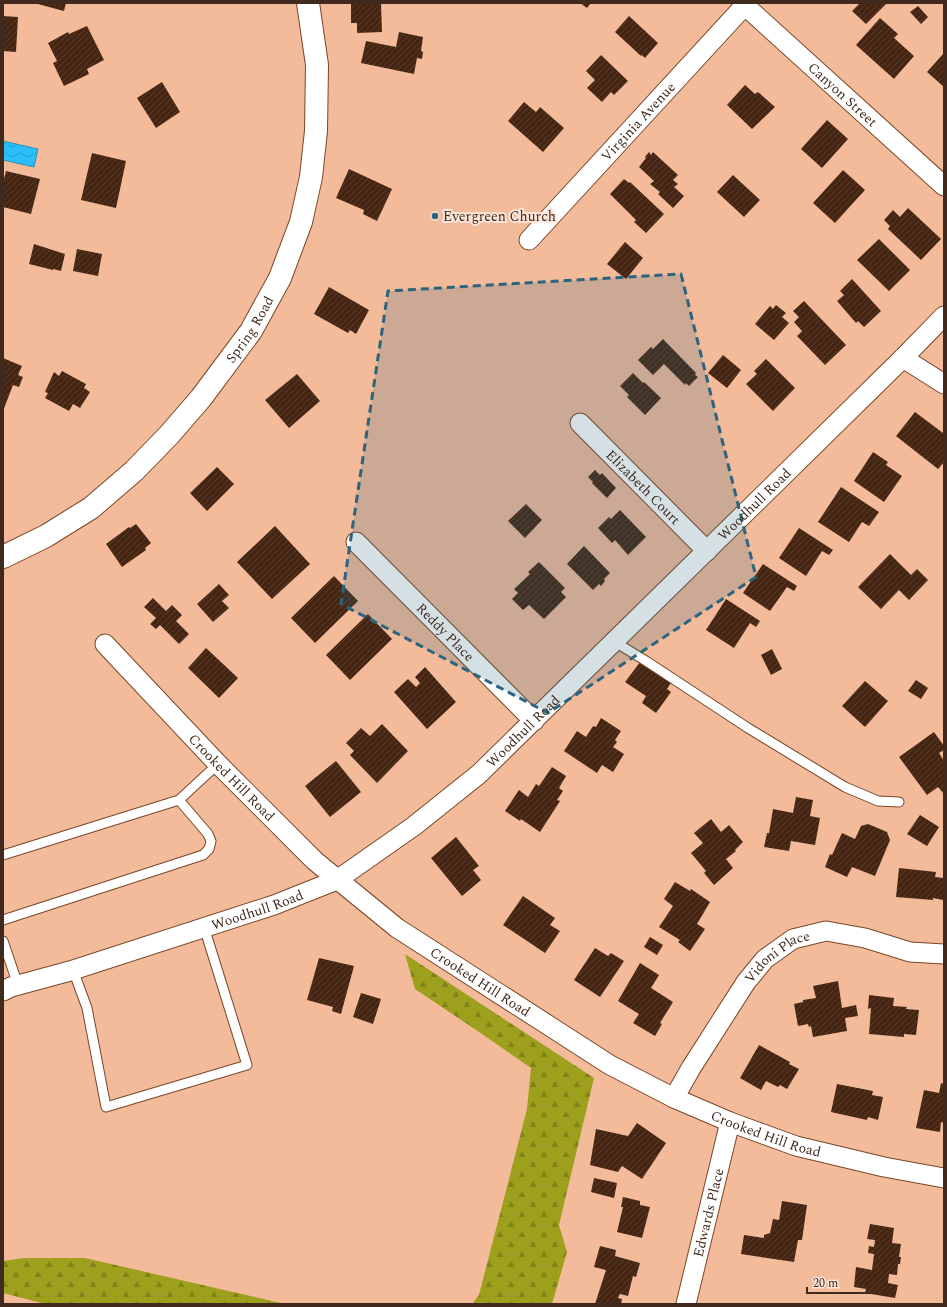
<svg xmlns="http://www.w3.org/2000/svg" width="947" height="1307" viewBox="0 0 947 1307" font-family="Spectral,serif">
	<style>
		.forest { fill: url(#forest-firs) }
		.water { fill: url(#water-waves); stroke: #3192b6 }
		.building { fill: url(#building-hatch) }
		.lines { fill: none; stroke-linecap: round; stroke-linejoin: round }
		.service-casing { stroke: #784729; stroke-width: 11 }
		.minor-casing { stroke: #784729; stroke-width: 21 }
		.secondary-casing { stroke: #784729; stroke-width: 24 }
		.service { stroke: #fff; stroke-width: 9 }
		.minor { stroke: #fff; stroke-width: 19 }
		.secondary { stroke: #fff; stroke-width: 22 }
		.marked { fill: #2c647e; fill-opacity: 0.2; stroke: #2c647e; stroke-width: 3; stroke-dasharray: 8 5; stroke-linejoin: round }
		.poi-dot { fill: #2c647e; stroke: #fce4d7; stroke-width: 1.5 }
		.labels { text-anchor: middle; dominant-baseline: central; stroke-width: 4; stroke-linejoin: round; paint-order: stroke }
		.street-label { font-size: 14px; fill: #402a1d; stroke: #fce4d7 }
		.poi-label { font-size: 14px; fill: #402a1d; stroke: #fce4d7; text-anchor: start }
	</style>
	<defs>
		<pattern id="forest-firs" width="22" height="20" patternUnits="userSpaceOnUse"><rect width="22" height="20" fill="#9da01c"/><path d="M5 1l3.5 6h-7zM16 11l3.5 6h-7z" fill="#818318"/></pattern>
		<pattern id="water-waves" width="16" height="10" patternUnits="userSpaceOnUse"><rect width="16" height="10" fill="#2bbef8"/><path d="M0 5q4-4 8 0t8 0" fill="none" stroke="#27a3d4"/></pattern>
		<pattern id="building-hatch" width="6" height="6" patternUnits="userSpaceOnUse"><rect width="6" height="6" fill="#462612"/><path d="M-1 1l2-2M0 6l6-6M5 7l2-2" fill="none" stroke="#593d2b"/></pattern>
	</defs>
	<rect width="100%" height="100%" fill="#f4bb9a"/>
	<path class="forest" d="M405 954 594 1078 559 1225 567 1252 552 1304H472L479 1295 527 1109 531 1068 482 1034 415 989Z
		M24 1258H85L285 1304H45L3 1293V1261Z"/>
	<path class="water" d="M3 141 38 149 34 167 3 160Z"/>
	<path class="building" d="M34 3H66L64 11Z
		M351 3H381L382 32 357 33V23H351Z
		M580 3H591L587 8Z
		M860 3H887L866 24 852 11Z
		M918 6 928 17 921 24 910 12Z
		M3 16 18 17 16 52 3 51Z
		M629 16 658 43 645 58 642 55 641 56 615 32Z
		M880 18 898 34 894 38 914 56 894 79 856 45Z
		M87 26 104 60 87 69 89 74 64 86 53 63 57 61 48 43 68 32 69 34Z
		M399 32 423 37 421 51 423 52 422 59 417 58 414 74 361 63 366 41 396 47Z
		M944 53V87L927 72Z
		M601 55 628 81 614 95 611 92 602 102 587 88 595 80 586 71Z
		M162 82 180 112 156 128 137 98Z
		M745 85 755 94 758 92 775 107 752 129 727 105Z
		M524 102 536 112 540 107 564 128 543 152 508 121Z
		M827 120 848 139 822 168 801 149Z
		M649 152 651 155 653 152 678 175 673 180 678 184 674 187 684 196 673 208 658 194 660 192 650 184 654 181 639 167 646 158 645 157Z
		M92 153 126 161 116 208 81 200Z
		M349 169 392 189 377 221 363 214 364 210 336 198Z
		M843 170 865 190 835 223 813 203Z
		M6 171 40 179 31 214 3 207V183Z
		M733 175 760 200 744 217 717 192Z
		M624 179 629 183 630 182 664 214 646 233 634 222 636 220 610 194Z
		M908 208 941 239 921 260 888 229 890 226 884 220 893 210 900 217Z
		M879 239 910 270 889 291 857 260Z
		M625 242 643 258 626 279 607 264Z
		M34 244 65 254 61 271 53 269V270L29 264Z
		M77 249 102 254 98 276 73 271Z
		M852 279 881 311 864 327 858 321 856 323 837 301 844 295 840 291Z
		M329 287 369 310 356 334 350 330 348 333 314 314Z
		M804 301 846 345 825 365 797 336 802 331 794 322 799 317 793 311Z
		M776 305 786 313 782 317 789 323 774 340 755 324 770 306 773 309Z
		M663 339 696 373 695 375 698 377 689 386 686 383 685 385 664 364 653 375 638 360 651 347 653 349Z
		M723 355 741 370 727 388 708 373Z
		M3 358 22 366 18 375 23 377 19 387 13 385 3 411Z
		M766 359 795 388 773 411 746 384 757 374 754 371Z
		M62 371 86 384 84 388 90 392 80 408 73 404 69 411 45 398 48 393 45 392 54 372 59 376Z
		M633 373 643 383 644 382 661 398 645 415 627 397 629 395 620 386Z
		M297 374 320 401 289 428 265 400Z
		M915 412 943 433 944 431V462L938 469 896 436Z
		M873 452 888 462 886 465 902 476 884 502 854 481Z
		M217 467 234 484 207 511 190 493Z
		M595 470 600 475 602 473 616 488 607 498 592 483 593 482 588 477Z
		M841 487 879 512 869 526 862 522 849 542 818 522Z
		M526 504 542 520 525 538 508 521Z
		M620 510 646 537 628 555 615 540 612 543 598 528 609 517 611 519Z
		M136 524 151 543 145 548 146 550 122 567 106 544 129 527 130 528Z
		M275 526 310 564 272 599 237 562Z
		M799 528 833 550 829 555 822 551 806 576 779 558Z
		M584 546 610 573 604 579 605 581 601 586 599 584 593 590 567 564Z
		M890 554 911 575 917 569 928 580 909 600 899 590 881 609 858 587Z
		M539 562 565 588 561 592 566 597 544 619 529 605 523 610 512 599 518 593 514 589 530 574 528 572Z
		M763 564 797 586 794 591 787 587 770 611 743 593Z
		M334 576 358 601 315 643 291 618Z
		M219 584 229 595 222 601 229 608 213 622 197 604Z
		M153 598 166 611 172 605 182 615 176 621 189 634 179 644 160 625 156 629 150 624 156 618 144 607Z
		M726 599 760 621 756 627 750 623 734 648 706 630Z
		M368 614 392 639 350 680 326 655Z
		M206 648 238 678 219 698 188 668Z
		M772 649 782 669 771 675 761 655Z
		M641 661 672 681 667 689 671 692 656 713 642 703 646 696 625 682Z
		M425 667 456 702 427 729 394 692 408 679 416 687 420 683 415 677Z
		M916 680 928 688 921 699 908 691Z
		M865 681 888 701 865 727 842 706Z
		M601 718 621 731 615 740 617 742 613 747 624 754 613 772 602 765 597 773 564 751 577 731 586 737 593 726 596 727Z
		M382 724 408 751 377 783 350 755 354 751 346 743 361 728 370 736Z
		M934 732 944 746V750L939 753 944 761V794L938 787 927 795 899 757Z
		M336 761 361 792 330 817 305 786Z
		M552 767 566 776 559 788 563 791 557 800 560 801 540 832 521 819 520 821 505 811 519 790 528 797 536 784 539 786Z
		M796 797 813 800 810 816 820 818 815 845 791 841 789 851 764 847 767 833H769L773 809 793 813Z
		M920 815 939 827 927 846 907 834Z
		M711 819 721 832 729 825 743 842 735 850 736 851 726 859 733 868 714 885 704 873 706 871 691 853 703 843 694 833Z
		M868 824 887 832 890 840 875 876 852 867 847 877 825 867 830 854 832 855 842 833 855 839 861 826Z
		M456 837 479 866 473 870 481 880 462 896 431 858Z
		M899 868 936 872 935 877 944 878 943 900 933 898V900L896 897Z
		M675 882 690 891 691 889 710 902 697 924 705 929 690 951 678 942 680 940 659 927 673 906 664 899Z
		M523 896 555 918 550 925 560 931 545 953 503 925Z
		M650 937 663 945 657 955 644 947Z
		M595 948 608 956 611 953 624 961 600 997 574 980Z
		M319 958 354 966 341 1014 332 1011 333 1007 307 1000Z
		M640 963 659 975 651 988 673 1002 660 1023 662 1024 655 1036 633 1023 639 1014 618 1001Z
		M838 981 842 1008 856 1005 858 1016 845 1018 847 1031 813 1037 811 1026 809 1027 808 1024 798 1026 794 1004 803 1002V1000L816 998 813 986Z
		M361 993 381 999 373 1024 353 1017Z
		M869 995 894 998 893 1006 907 1007 906 1009 919 1010 916 1035 904 1034V1037L869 1034 871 1008 868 1009Z
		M759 1045 790 1062 789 1064 799 1069 787 1089 780 1085 778 1087 766 1081 761 1090 740 1078Z
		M941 1083 944 1084V1123L941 1122 940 1132 916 1128 924 1090 939 1093Z
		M837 1084 873 1091 872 1095 883 1097 878 1120 868 1117 867 1120 831 1112Z
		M637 1123 666 1143 642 1179 622 1166 618 1172 590 1165 596 1129 628 1136Z
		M594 1178 617 1183 614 1198 591 1192Z
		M623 1197 640 1201V1205L650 1207 642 1238 617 1232 623 1207H621Z
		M782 1201 807 1205 802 1240H798L794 1262 741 1254 744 1235 764 1238V1235L770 1233 773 1219 779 1220Z
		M870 1224 894 1228 892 1243 901 1244 899 1257H901L900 1264H898L897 1275 889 1274 888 1283 898 1285 895 1298 865 1293 866 1289 854 1287 856 1267 872 1270 874 1254 868 1253 869 1246 874 1247 875 1240 867 1239Z
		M600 1246 616 1250 615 1256 640 1263 636 1277 633 1276 628 1296 620 1294 618 1298 622 1299 621 1304H595L606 1270 594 1267Z"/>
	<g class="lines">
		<defs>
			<path id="service" d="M615 642 646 661 748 728 845 787 878 801 899 802
				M3 855 179 800 218 764
				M3 920 203 855 209 849 211 841 208 834 179 800
				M3 941 18 985
				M73 970 87 1008 106 1107 247 1065 204 927"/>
			<g id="minor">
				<path id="s1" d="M742 3 944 186"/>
				<path id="s2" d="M529 240 747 3"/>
				<path d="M903 358 944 384"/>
				<path id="s3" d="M580 423 707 551"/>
				<path id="s4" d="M356 542 534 721"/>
				<path id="s5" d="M105 644 218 764 315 861 397 928 551 1027 610 1065 674 1098 730 1122 796 1146 884 1167 944 1178"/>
				<path id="s6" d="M3 991 11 987 70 971 274 905 337 880 414 826 479 774 903 358 944 316"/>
				<path id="s7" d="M674 1098 691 1068 746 982 765 959 793 939 826 931 865 938 910 952 944 954"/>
				<path id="s8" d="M686 1304 730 1122"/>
			</g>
			<g id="secondary">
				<path id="s9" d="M3 557 46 536 91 508 134 471 169 435 201 398 251 331 280 278 301 222 311 177 316 131 317 65 308 3"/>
			</g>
		</defs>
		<use href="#service" class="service-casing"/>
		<use href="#minor" class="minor-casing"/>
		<use href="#secondary" class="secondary-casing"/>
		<use href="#service" class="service"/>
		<use href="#minor" class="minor"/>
		<use href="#secondary" class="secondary"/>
	</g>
	<path class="marked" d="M681 274 756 577 548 713 341 604 388 291Z"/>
	<circle class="poi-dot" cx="435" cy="216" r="4"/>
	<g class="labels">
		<g class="street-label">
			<text stroke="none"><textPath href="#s1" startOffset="136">Canyon Street</textPath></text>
			<text stroke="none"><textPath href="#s2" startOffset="161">Virginia Avenue</textPath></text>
			<text stroke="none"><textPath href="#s9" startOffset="341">Spring Road</textPath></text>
			<text stroke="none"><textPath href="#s3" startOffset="90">Elizabeth Court</textPath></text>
			<text stroke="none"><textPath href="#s6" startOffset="915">Woodhull Road</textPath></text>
			<text stroke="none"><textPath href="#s4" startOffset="127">Reddy Place</textPath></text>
			<text stroke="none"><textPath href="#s6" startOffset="591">Woodhull Road</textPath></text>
			<text stroke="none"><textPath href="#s5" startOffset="184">Crooked Hill Road</textPath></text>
			<text stroke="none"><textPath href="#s6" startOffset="267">Woodhull Road</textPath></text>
			<text stroke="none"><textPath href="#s7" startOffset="178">Vidoni Place</textPath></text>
			<text stroke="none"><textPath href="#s5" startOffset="507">Crooked Hill Road</textPath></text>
			<text stroke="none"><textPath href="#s5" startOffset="832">Crooked Hill Road</textPath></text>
			<text stroke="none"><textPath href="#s8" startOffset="94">Edwards Place</textPath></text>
		</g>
		<g class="poi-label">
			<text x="443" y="216">Evergreen Church</text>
		</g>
	</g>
	<rect width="947" height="1307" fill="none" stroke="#402a1d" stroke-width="8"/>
	<path d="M807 1287v6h66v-6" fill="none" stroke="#402a1d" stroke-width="2"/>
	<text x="813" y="1287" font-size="12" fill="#402a1d" stroke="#fce4d7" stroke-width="3" paint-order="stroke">20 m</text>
</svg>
